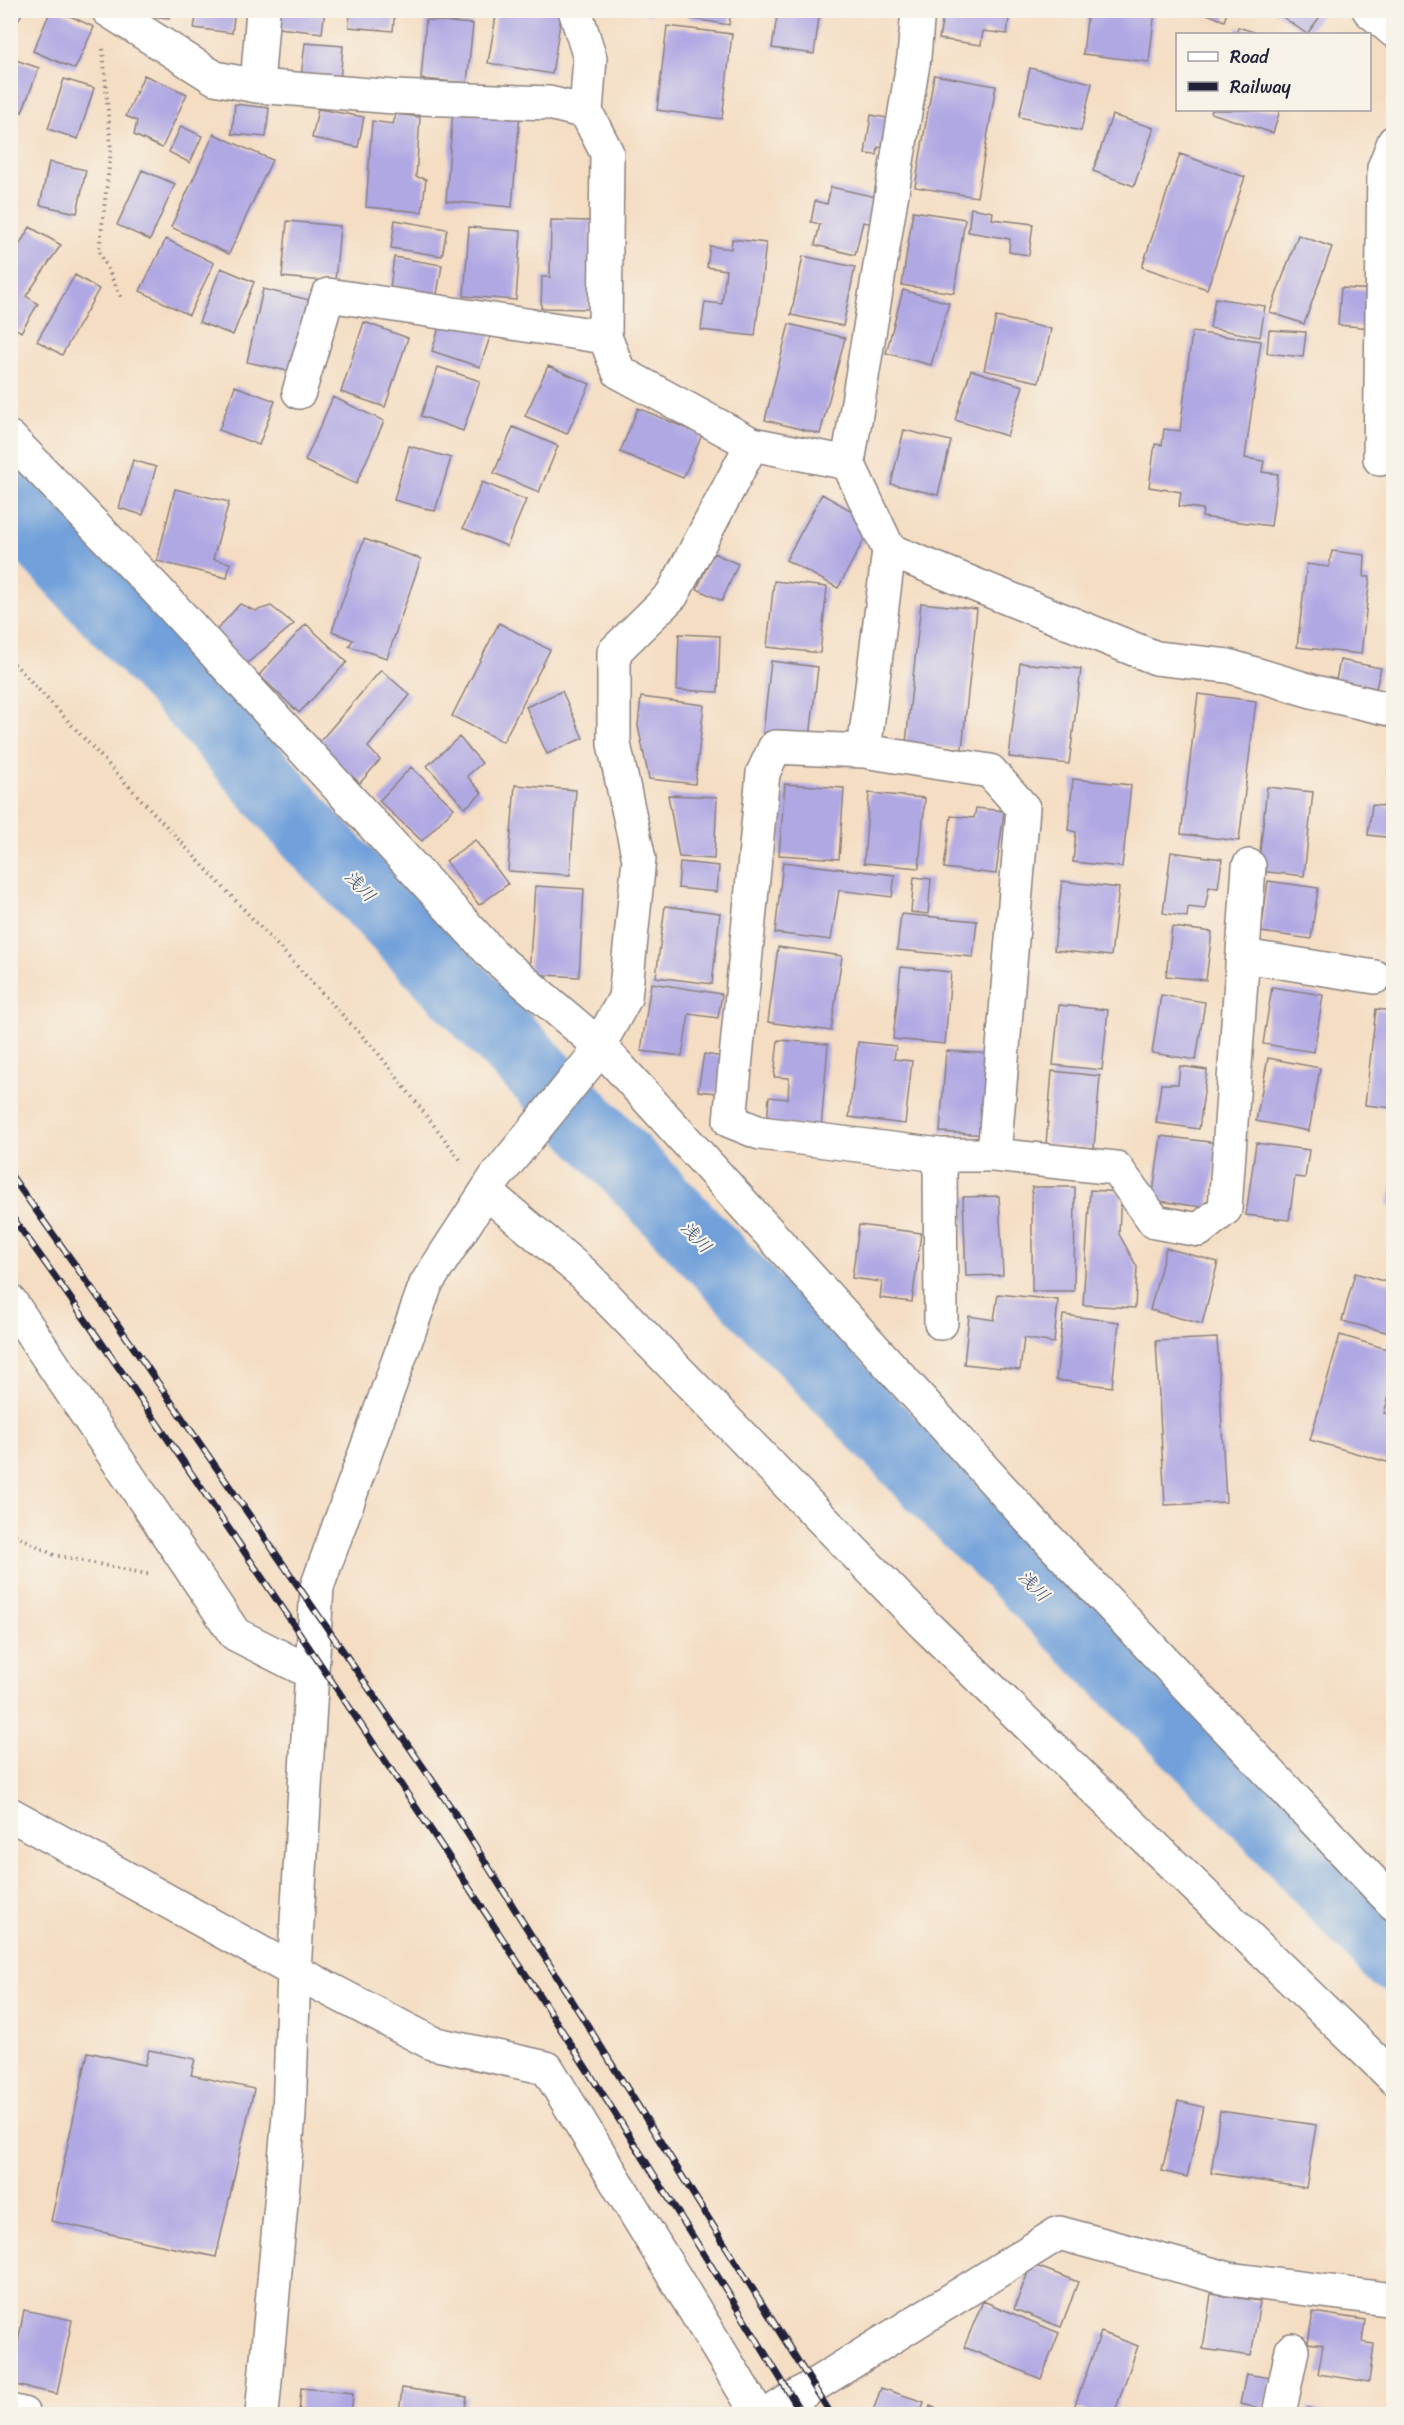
<svg xmlns="http://www.w3.org/2000/svg" width="1404" height="2425" viewBox="0 0 1404 2425" font-family="Sriracha,'Klee One',sans-serif">
	<style>
		.lines { fill: none; stroke-linecap: round; stroke-linejoin: round }
		.river { stroke: #71a0da; stroke-width: 69 }
		.building { fill: #b0a8e3 }
		.street-casing { stroke: #8b807e; stroke-width: 36 }
		.path { stroke: #8b807e; stroke-width: 4; stroke-dasharray: 1.5 4.5; stroke-linecap: butt }
		.street { stroke: #fff; stroke-width: 33 }
		.rail-casing { stroke: #22223b; stroke-width: 7 }
		.rail { stroke: #f7f3e8; stroke-width: 4.5; stroke-dasharray: 14; stroke-linecap: butt }
		.labels { text-anchor: middle; dominant-baseline: central; stroke-width: 4.5; stroke-linejoin: round; paint-order: stroke }
		.water-label { font-size: 18px; font-style: italic; fill: #42547b; stroke: #f7f3e8 }
	</style>
	<rect width="100%" height="100%" fill="#f7f3e8"/>
	<filter id="ink" filterUnits="userSpaceOnUse"><feTurbulence type="fractalNoise" baseFrequency=".0167" numOctaves="2"/><feDisplacementMap in="SourceGraphic" scale="12" xChannelSelector="R" yChannelSelector="G"/><feConvolveMatrix kernelMatrix="1 2 1 2 8 2 1 2 1" color-interpolation-filters="sRGB"/></filter>
	<filter id="wash" filterUnits="userSpaceOnUse"><feTurbulence type="fractalNoise" baseFrequency=".008" numOctaves="4" result="noise"/><feDisplacementMap in="SourceGraphic" scale="24" xChannelSelector="R" yChannelSelector="G"/><feGaussianBlur stdDeviation="1.35" result="paint"/><feColorMatrix in="noise" values="0 0 0 0 0 0 0 0 0 0 0 0 0 0 0 0 0 1.4 0 .05"/><feComposite in="paint" operator="in"/></filter>
	<g filter="url(#wash)">
		<rect width="100%" height="100%" fill="#f4ddc2"/>
		<g class="lines">
			<path class="river" d="M10 504 203 710 312 836 943 1496 1249 1802 1394 1958"/>
		</g>
		<g id="blocks">
			<path class="building" d="M10 10H24L10 35Z
				M51 10H57L94 27 75 69 33 51Z
				M128 10H170L169 18 127 14Z
				M190 10H235L232 33 194 28 196 17 189 16Z
				M280 10H325L322 33 278 28Z
				M350 10H395L393 31 349 27Z
				M428 10H470V17Z
				M497 10H562L552 74 488 63Z
				M629 10H651V15Z
				M689 10H731L729 25 688 18Z
				M778 10H820L814 54 772 48Z
				M944 10H1010L1007 34 983 31 981 45 939 39Z
				M1088 10H1155L1149 62 1083 54Z
				M1198 10H1228L1224 21Z
				M1273 10H1325L1307 34Z
				M426 20 473 24 467 83 421 79Z
				M667 26 732 34 722 119 657 110Z
				M1238 27 1260 34H1236Z
				M305 43 343 46 340 82 301 78Z
				M10 58 39 68 22 112 10 108Z
				M1030 68 1092 83 1081 131 1019 117Z
				M144 75 187 94 162 148 134 135 137 121 126 116Z
				M934 75 996 86 977 197 915 187Z
				M64 79 94 88 78 139 48 129Z
				M235 104 269 108 266 137 232 134Z
				M318 109 364 117 358 147 312 138Z
				M453 110 520 115 512 207 446 201Z
				M1212 110H1280L1273 133 1211 113Z
				M396 114 420 117 416 177 426 179 422 212 366 207 372 121 393 124Z
				M871 115 899 120 895 149 878 147 877 155 865 154Z
				M1112 115 1154 128 1134 186 1093 171Z
				M181 126 202 136 190 163 169 152Z
				M214 134 272 160 229 254 171 227Z
				M1180 154 1245 177 1207 289 1142 267Z
				M49 162 86 170 77 213 40 205Z
				M142 170 175 184 150 240 117 225Z
				M831 187 885 199 879 225 863 222 855 255 815 245 820 224 811 222 815 201 827 204Z
				M971 208 993 212 992 219 1033 224 1029 255 1009 252 1010 239 968 232Z
				M913 211 965 219 954 293 902 285Z
				M395 220 447 229 442 256 391 248Z
				M551 220 591 221 589 309 541 308 542 277H550Z
				M287 221 340 226 335 282 282 277Z
				M30 227 61 245 26 296 38 304 21 332 10 325V260Z
				M469 227 521 231 516 300 464 296Z
				M1298 235 1332 247 1304 324 1270 312Z
				M166 239 214 263 189 315 140 291Z
				M732 239 766 243 755 336 701 330 705 302 722 304 726 270 707 267 710 246 731 249Z
				M803 256 855 267 843 326 791 315Z
				M394 257 442 265 437 295 390 288Z
				M221 268 254 282 233 335 199 322Z
				M75 275 99 289 62 355 37 341Z
				M1341 288 1375 290 1372 328 1338 325Z
				M263 289 314 301 297 373 247 362Z
				M903 290 949 303 931 365 886 353Z
				M1215 298 1265 306 1260 337 1210 328Z
				M996 317 1051 329 1039 382 984 370Z
				M442 318 491 334 480 367 432 351Z
				M364 322 408 338 385 407 341 392Z
				M789 324 845 338 820 434 765 420Z
				M1269 330 1306 332 1303 357 1267 353Z
				M1192 332 1261 341 1245 458 1264 461 1262 472 1278 474 1271 526 1202 517 1203 509 1179 506 1181 492 1149 487 1155 444 1162 445 1164 429 1180 431Z
				M548 366 590 384 567 434 525 416Z
				M438 367 480 381 463 431 421 416Z
				M971 370 1023 386 1007 436 955 420Z
				M235 386 275 401 259 445 219 430Z
				M333 397 384 421 356 484 305 461Z
				M638 408 702 435 683 478 620 452Z
				M513 427 558 446 539 492 494 473Z
				M904 430 951 441 938 495 891 484Z
				M409 446 451 458 435 511 394 500Z
				M133 460 156 467 143 515 119 508Z
				M482 482 526 500 507 546 463 528Z
				M175 489 229 502 213 559 230 563 227 578 157 561Z
				M822 494 873 523 838 588 786 560Z
				M364 539 421 559 387 658 349 646 353 640 332 631Z
				M1332 551 1365 555 1364 577H1370L1361 654 1297 647 1307 564 1329 567Z
				M713 553 738 564 722 601 697 589Z
				M774 581 827 587 820 653 767 647Z
				M921 603 977 609 962 749 906 743Z
				M240 604 255 611 271 606 294 624 245 665 214 633Z
				M499 623 550 650 503 742 452 716Z
				M306 624 347 662 299 713 259 675Z
				M679 634 720 636 718 692 677 690Z
				M1340 660 1381 668 1376 688 1336 680Z
				M771 661 818 667 810 738 763 733Z
				M1020 663 1081 669 1069 764 1009 757Z
				M381 670 410 695 368 747 380 760 360 783 316 746Z
				M562 691 583 738 547 754 526 707Z
				M1198 694 1256 701 1239 841 1181 834Z
				M641 697 704 705 695 784 649 779 638 726Z
				M459 737 482 763 467 776 482 793 465 808 427 766Z
				M1392 745H1394V775L1388 774Z
				M411 767 454 808 422 841 379 801Z
				M1073 779 1131 785 1122 867 1073 862 1076 832 1068 830Z
				M785 784 844 788 839 859 779 855Z
				M515 785 576 790 570 875 508 871Z
				M1267 787 1313 792 1304 876 1258 871Z
				M869 793 925 798 919 868 864 863Z
				M668 795 717 797 714 859 679 857Z
				M1372 805 1394 807V838L1368 835Z
				M976 808 1004 811 996 874 944 868 951 816 974 818Z
				M475 840 508 884 479 905 446 861Z
				M1171 852 1222 859 1218 888 1209 887 1205 909 1188 907 1187 917 1163 913Z
				M680 862 719 866 717 892 678 888Z
				M783 862 895 875 892 897 839 890 831 940 775 933Z
				M914 877 931 879 928 914 911 912Z
				M1062 881 1119 888 1111 956 1054 950Z
				M1268 881 1318 888 1311 939 1261 932Z
				M535 886 584 889 579 977 529 974Z
				M665 906 720 913 712 984 656 977Z
				M901 914 977 921 973 957 897 950Z
				M1172 927 1212 932 1206 980 1166 976Z
				M778 947 842 956 831 1031 768 1022Z
				M901 967 951 972 945 1044 893 1039Z
				M651 983 722 994 718 1018 689 1014 682 1056 641 1051Z
				M1272 987 1323 995 1314 1052 1263 1044Z
				M1161 995 1205 1002 1196 1060 1152 1053Z
				M1059 1005 1108 1010 1102 1070 1053 1065Z
				M1376 1009 1394 1011V1108L1365 1105Z
				M778 1040 828 1044 821 1128 767 1123 769 1097 788 1099 789 1078 774 1077Z
				M858 1042 896 1046 894 1059 912 1061 905 1124 849 1117Z
				M946 1051 993 1054 987 1135 940 1132Z
				M704 1054 723 1057 717 1093 698 1091Z
				M1268 1058 1320 1068 1309 1131 1256 1121Z
				M1180 1066 1207 1070 1199 1129 1156 1123 1161 1084H1178Z
				M1052 1071 1100 1076 1094 1148 1046 1144Z
				M1161 1136 1218 1143 1209 1208 1152 1200Z
				M1256 1143 1309 1150 1305 1178 1295 1177 1289 1220 1246 1215Z
				M1394 1184V1206L1387 1205Z
				M1032 1187H1075L1074 1291H1032Z
				M1090 1190 1121 1192 1119 1234 1137 1267 1135 1308 1083 1305Z
				M999 1196 1003 1275 966 1276 963 1197Z
				M859 1225 921 1233 912 1302 880 1298 882 1282 852 1278Z
				M1393 1231H1394V1252L1387 1250Z
				M1166 1248 1218 1262 1202 1324 1150 1310Z
				M1355 1273 1394 1284V1334L1342 1321Z
				M998 1294 1058 1300 1054 1343 1024 1338 1020 1370 964 1364 969 1316 994 1320Z
				M1063 1315 1119 1322 1112 1387 1056 1380Z
				M1340 1335 1394 1351V1379L1384 1413 1394 1416V1464L1310 1440Z
				M1217 1338 1226 1502 1165 1505 1156 1341Z
				M149 2050 195 2059 191 2075 254 2089 216 2257 51 2221 88 2052 145 2065Z
				M1178 2101 1203 2107 1187 2177 1162 2171Z
				M1220 2111 1316 2125 1306 2188 1211 2173Z
				M1031 2264 1078 2282 1061 2327 1014 2309Z
				M1211 2294 1260 2301 1251 2356 1203 2349Z
				M983 2301 1059 2333 1041 2379 964 2347Z
				M24 2310 72 2320 57 2394 10 2384Z
				M1313 2312 1365 2320 1362 2342 1374 2344 1369 2382 1318 2374 1323 2345 1308 2343Z
				M1101 2332 1138 2346 1114 2414H1091L1074 2408Z
				M1246 2374 1271 2378 1264 2409 1240 2404Z
				M301 2388 353 2393 351 2414H299Z
				M402 2388 467 2397 464 2414H399Z
				M881 2388 924 2402 920 2414H872Z
				M930 2406 950 2414H927Z
				M1308 2408 1332 2414H1307Z"/>
		</g>
	</g>
	<g filter="url(#ink)">
		<use href="#blocks" fill-opacity="0" stroke="#8b807e" stroke-width="1.5"/>
		<g class="lines">
			<defs>
				<path id="street" d="M108 10 215 78 257 86 394 97 549 103 586 112 607 153 605 337 619 372 752 444 848 463 889 550 1156 658 1228 666 1315 692 1394 710
					M575 10 590 58 586 112
					M1369 10 1394 31
					M257 86 263 10
					M299 392 328 295 605 337
					M10 438 155 588 495 957 599 1045 1028 1518 1394 1904
					M1380 459 1384 168 1394 142
					M848 463 914 57 918 10
					M864 751 889 550
					M1244 956 1375 977
					M940 1155 941 1323
					M994 1155 1023 808 990 771 864 751 775 747 763 773 730 1121 760 1133 940 1155H994L1116 1168 1155 1222 1199 1230 1225 1209 1249 866
					M486 1192 584 1274 926 1626 1394 2078
					M10 1301 235 1634 312 1673
					M10 1814 294 1971 432 2043 547 2068 758 2414
					M10 2411 23 2414
					M262 2414 289 2115 294 1971 317 1587 426 1284 495 1178 591 1060 625 998 639 859 614 744V652L672 595 752 444
					M768 2414 1059 2233 1229 2279 1394 2300
					M1279 2414 1292 2350"/>
			</defs>
			<use href="#street" class="street-casing"/>
			<path class="path" d="M103 49 111 150 99 251 121 297
				M10 659 378 1053 463 1163
				M10 1532 54 1555 152 1575"/>
			<use href="#street" class="street"/>
			<defs>
				<path id="rail" d="M10 1174 118 1325 452 1809 831 2414
					M10 1214C111 1353 206 1495 302 1637 474 1892 643 2151 802 2414"/>
			</defs>
			<use href="#rail" class="rail-casing"/>
			<use href="#rail" class="rail"/>
		</g>
	</g>
	<g class="labels">
		<g class="water-label">
			<text transform="translate(360 886) rotate(46)">浅川</text>
			<text transform="translate(696 1237) rotate(46)">浅川</text>
			<text transform="translate(1034 1586) rotate(45)">浅川</text>
		</g>
	</g>
	<rect width="1404" height="2425" fill="none" stroke="#f7f3e8" stroke-width="36"/>
	<rect x="1176" y="33" width="195" height="78" fill="#f7f3e8" stroke="#a29fa3" stroke-width="1.5"/>
	<rect x="1188" y="52" width="30" height="9" fill="#ffffff" stroke="#a29fa3" stroke-width="1.5"/>
	<text x="1230" y="63" font-size="18" fill="#22223b">Road</text>
	<rect x="1188" y="82" width="30" height="9" fill="#22223b" stroke="#a29fa3" stroke-width="1.5"/>
	<text x="1230" y="93" font-size="18" fill="#22223b">Railway</text>
</svg>
